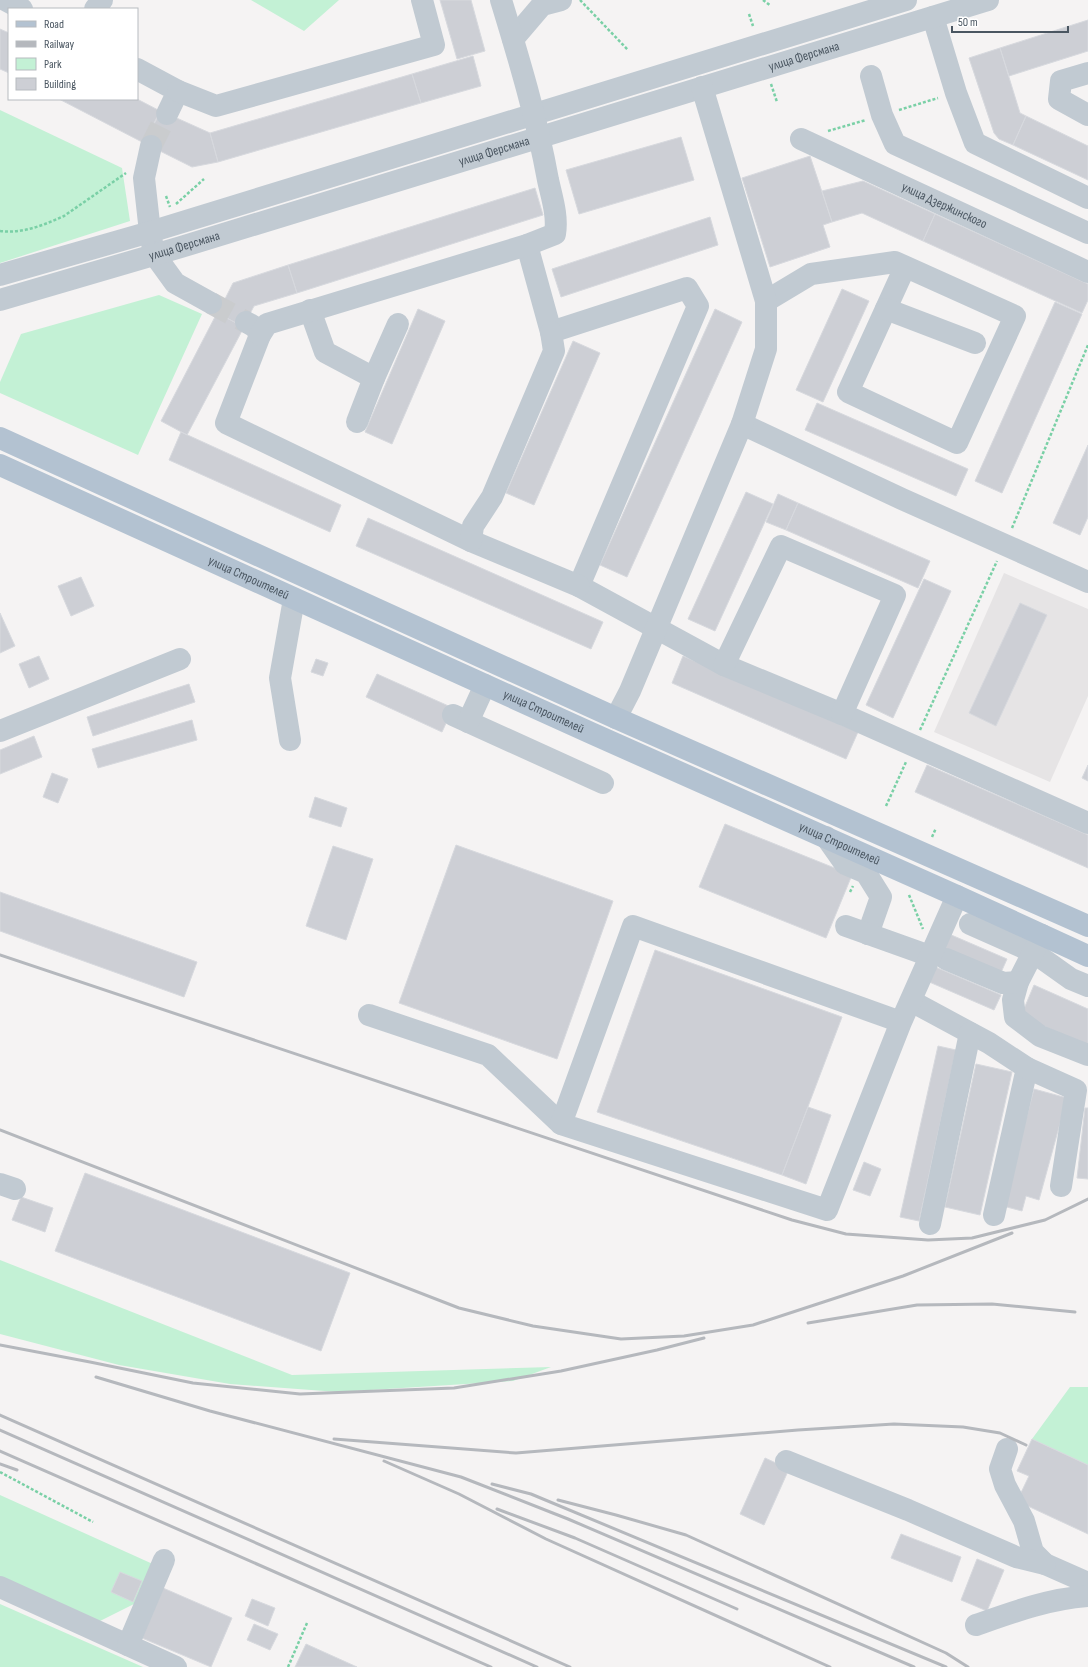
<svg xmlns="http://www.w3.org/2000/svg" width="1088" height="1667" viewBox="0 0 1088 1667" font-family="'Sofia Sans Condensed',sans-serif">
	<style>
		.education { fill: #e6e4e5 }
		.green { fill: #c3f1d5 }
		.building { fill: #cdcfd5; stroke: #d7d9de }
		.lines { fill: none; stroke-linecap: round; stroke-linejoin: round }
		.minor-tunnel { stroke: #caccce; stroke-width: 22; stroke-dasharray: 22 11; stroke-linecap: butt }
		.path { stroke: #7ad0a6; stroke-width: 2.5; stroke-dasharray: 3 2; stroke-linecap: butt }
		.minor { stroke: #c1cad2; stroke-width: 22 }
		.major { stroke: #b3c2d1; stroke-width: 22 }
		.rail { stroke: #b5b8bd; stroke-width: 3 }
		.labels { text-anchor: middle; dominant-baseline: central; stroke-width: 3; stroke-linejoin: round; paint-order: stroke }
		.street-label { font-size: 13px; fill: #4a5661; stroke: #fff }
	</style>
	<rect width="100%" height="100%" fill="#f5f3f3"/>
	<path class="education" d="M1004 573 1088 609V696L1050 782 934 732Z"/>
	<path class="green" d="M251 0H339L304 31Z
		M0 110 122 168 130 221 0 263Z
		M159 295 202 314 138 455 0 393V382L21 334Z
		M0 1260 292 1375 551 1367 513 1381 338 1392 230 1384 119 1365 0 1334Z
		M1070 1387H1088V1465L1032 1439Z
		M0 1495 155 1565 140 1601 98 1622 0 1579Z
		M0 1604 143 1667H0Z"/>
	<path class="building" d="M440 0H471L485 51 457 59Z
		M1088 20V51L1009 76 1000 48Z
		M0 29 9 33V73L0 69Z
		M1000 48 1020 113 1026 116 1013 145 999 139 994 133 969 58Z
		M473 56 481 86 421 103 412 74Z
		M412 74 421 103 218 162 210 133Z
		M59 99H137L160 111 144 143Z
		M161 111 210 133 218 162 192 167 144 143Z
		M1026 116 1088 146V180L1013 145Z
		M681 137 694 180 579 214 566 170Z
		M810 156 832 222 823 225 830 247 770 267 742 178Z
		M863 181 935 214 923 241 862 213 832 222 822 191Z
		M535 188 543 215 297 293 288 265Z
		M935 214 1088 284V300L1082 313 923 241Z
		M710 217 718 245 561 297 552 269Z
		M288 265 297 293 254 306 243 327 218 313 233 283Z
		M842 289 869 301 823 402 796 390Z
		M1055 302 1082 314 1002 493 975 481Z
		M418 309 445 321 392 444 365 432Z
		M715 309 742 322 627 577 600 565Z
		M217 313 244 327 187 435 161 421Z
		M573 341 600 353 534 505 506 493Z
		M817 403 968 469 956 496 805 430Z
		M181 432 341 505 330 532 169 460Z
		M1088 445V517L1080 535 1053 523Z
		M746 492 773 504 715 631 688 619Z
		M778 494 798 503 786 530 766 522Z
		M798 503 930 561 918 588 786 530Z
		M368 518 603 622 591 649 356 546Z
		M81 577 94 606 71 616 58 586Z
		M924 579 951 591 893 718 866 705Z
		M1020 603 1047 615 996 726 969 713Z
		M0 613 15 646 0 653Z
		M39 656 49 679 29 688 19 664Z
		M683 656 858 732 846 759 672 683Z
		M316 659 328 663 323 676 311 672Z
		M377 674 453 708 442 732 366 697Z
		M189 684 195 702 93 736 87 717Z
		M192 720 197 740 98 768 92 749Z
		M34 736 42 757 0 774V750Z
		M927 765 1088 835V868L915 792Z
		M1088 765V781L1082 778Z
		M52 773 68 779 58 803 43 797Z
		M315 797 347 808 341 827 309 817Z
		M725 824 852 875 826 938 699 887Z
		M456 845 613 901 557 1059 399 1003Z
		M333 846 373 859 346 940 306 926Z
		M0 892 197 962 184 997 0 931Z
		M949 934 1007 959 999 977 942 951Z
		M655 950 842 1017 782 1175 597 1112Z
		M933 966 1001 995 994 1010 927 981Z
		M1034 985 1088 1009V1046L1021 1016Z
		M938 1046 956 1050 919 1221 900 1217Z
		M976 1064 1012 1072 980 1215 945 1207Z
		M1034 1089 1067 1098 1039 1200 1026 1196 1022 1211 1003 1206Z
		M808 1107 831 1115 806 1184 782 1175Z
		M1085 1108H1088V1179L1077 1178Z
		M864 1162 881 1169 870 1196 853 1190Z
		M85 1173 350 1273 321 1351 55 1251Z
		M21 1197 53 1208 45 1232 12 1220Z
		M1032 1439 1088 1465V1534L1017 1501 1029 1476 1017 1471Z
		M765 1458 789 1469 764 1525 740 1514Z
		M901 1534 961 1557 952 1582 891 1558Z
		M977 1559 1004 1570 987 1611 961 1600Z
		M120 1572 142 1581 133 1602 111 1592Z
		M163 1588 232 1618 211 1667 142 1638Z
		M252 1599 275 1608 268 1626 245 1616Z
		M254 1624 278 1634 270 1650 247 1640Z
		M306 1644 357 1667H295Z"/>
	<g class="lines">
		<path class="minor-tunnel" d="M151 146 167 114
			M211 303 246 322"/>
		<path class="path" d="M580 0 628 50
			M763 0 771 6
			M749 14 753 26
			M771 84 777 102
			M899 110 938 98
			M828 131 866 120
			M166 196 170 207
			M176 204 204 179
			M0 231C22 234 44 225 64 216L126 173
			M1012 528 1088 345
			M920 730 997 561
			M886 806 906 762
			M932 837 936 828
			M850 892 853 886
			M909 895 923 929
			M0 1472 93 1522
			M288 1667 307 1623"/>
		<g class="minor">
			<path d="M5 0 22 9"/>
			<path d="M95 9 102 0"/>
			<path d="M933 17 956 93 975 143 1088 198"/>
			<path d="M513 39 542 5 561 0"/>
			<path d="M137 69 178 91 167 114"/>
			<path d="M1088 73 1061 81 1059 99 1088 115"/>
			<path d="M871 76 882 115 895 144 1088 233"/>
			<path d="M178 91 216 106 434 45 422 0"/>
			<path id="s1" d="M801 139 1088 272"/>
			<path d="M151 146 144 178 150 232 154 254 175 283 211 303"/>
			<path d="M527 245 551 332 687 288 698 306 579 586 724 665 842 714 1088 823"/>
			<path d="M0 275 150 232 906 0"/>
			<path id="s2" d="M0 300 181 247 988 0"/>
			<path d="M766 301 811 274 895 262 1015 316 957 443 848 392 905 267"/>
			<path d="M886 309 975 343"/>
			<path d="M310 310 325 352 374 378 398 324"/>
			<path d="M246 322 255 327 260 335 226 423 471 541 579 586"/>
			<path d="M260 335 267 324 527 245 555 234C558 216 552 198 548 180 537 119 519 59 501 0"/>
			<path d="M357 422 374 378"/>
			<path d="M742 424 902 499 1088 582"/>
			<path d="M471 541 473 526 492 497 554 351 551 332"/>
			<path d="M724 665 781 546 895 595 842 714"/>
			<path d="M453 715 603 783"/>
			<path d="M616 718 630 691 742 424 766 349V301L702 87"/>
			<path d="M468 722 485 685"/>
			<path d="M0 731 180 659"/>
			<path d="M290 740 280 678 294 599"/>
			<path d="M826 837 845 864 866 873 881 897 868 934"/>
			<path d="M970 924 1033 952 1071 979 1088 986"/>
			<path d="M846 926 930 956"/>
			<path d="M1042 935 1018 982 1013 1000 1015 1017 1040 1036 1088 1055"/>
			<path d="M946 959 1003 983 1018 982"/>
			<path d="M911 1001 989 1043 1027 1068 994 1215"/>
			<path d="M369 1015 488 1055 561 1124"/>
			<path d="M901 1022 633 926 561 1124 827 1210 901 1022 957 896"/>
			<path d="M1027 1068 1076 1090 1061 1186"/>
			<path d="M0 1184 15 1189"/>
			<path d="M930 1224 970 1033"/>
			<path d="M1007 1449 1000 1469 1005 1485 1024 1521 1033 1552 1045 1564 1088 1583"/>
			<path d="M786 1461 908 1510 1016 1557 1045 1564"/>
			<path d="M0 1587 176 1667"/>
			<path d="M976 1625C1013 1612 1048 1599 1088 1596"/>
			<path d="M128 1645 164 1560"/>
		</g>
		<g class="major">
			<path d="M0 438 616 718 1088 926"/>
			<path id="s3" d="M0 465 591 733 957 896 1088 956"/>
		</g>
		<path class="rail" d="M0 955 792 1220 846 1234 928 1240 972 1238 1045 1220 1088 1199
			M0 1130 459 1308 533 1326 621 1339 684 1336 753 1325 903 1276 1012 1233
			M808 1323 917 1305 992 1304 1075 1312
			M0 1345 90 1362 193 1383 300 1394 454 1388 561 1371 657 1350 704 1338
			M96 1377 210 1411 461 1477 568 1519 914 1667
			M0 1415 570 1667
			M0 1430 537 1667
			M334 1439 516 1453 798 1430 894 1424 963 1427 1000 1433 1026 1445
			M0 1451 491 1667
			M384 1461 459 1494 546 1539 830 1667
			M0 1464 17 1470
			M492 1484 531 1494 946 1667
			M558 1500 616 1515 686 1535 946 1653 968 1667
			M497 1509 575 1538 737 1609"/>
	</g>
	<g class="labels">
		<g class="street-label">
			<text stroke="none"><textPath href="#s2" startOffset="840">улица Ферсмана</textPath></text>
			<text stroke="none"><textPath href="#s2" startOffset="516">улица Ферсмана</textPath></text>
			<text stroke="none"><textPath href="#s1" startOffset="158">улица Дзержинского</textPath></text>
			<text stroke="none"><textPath href="#s2" startOffset="192">улица Ферсмана</textPath></text>
			<text stroke="none"><textPath href="#s3" startOffset="273">улица Строителей</textPath></text>
			<text stroke="none"><textPath href="#s3" startOffset="597">улица Строителей</textPath></text>
			<text stroke="none"><textPath href="#s3" startOffset="921">улица Строителей</textPath></text>
		</g>
	</g>
	<rect x="8" y="8" width="130" height="92" fill="#ffffff" stroke="#b7bbc0"/>
	<rect x="16" y="21" width="20" height="6" fill="#b3c2d1" stroke="#b7bbc0"/>
	<text x="44" y="28" font-size="12" fill="#4a5661">Road</text>
	<rect x="16" y="41" width="20" height="6" fill="#b5b8bd" stroke="#b7bbc0"/>
	<text x="44" y="48" font-size="12" fill="#4a5661">Railway</text>
	<rect x="16" y="58" width="20" height="12" fill="#c3f1d5" stroke="#b7bbc0"/>
	<text x="44" y="68" font-size="12" fill="#4a5661">Park</text>
	<rect x="16" y="78" width="20" height="12" fill="#cdcfd5" stroke="#b7bbc0"/>
	<text x="44" y="88" font-size="12" fill="#4a5661">Building</text>
	<path d="M952 26v6h116v-6" fill="none" stroke="#4a5661" stroke-width="2"/>
	<text x="958" y="26" font-size="12" fill="#4a5661" stroke="#ffffff" stroke-width="3" paint-order="stroke">50 m</text>
</svg>
